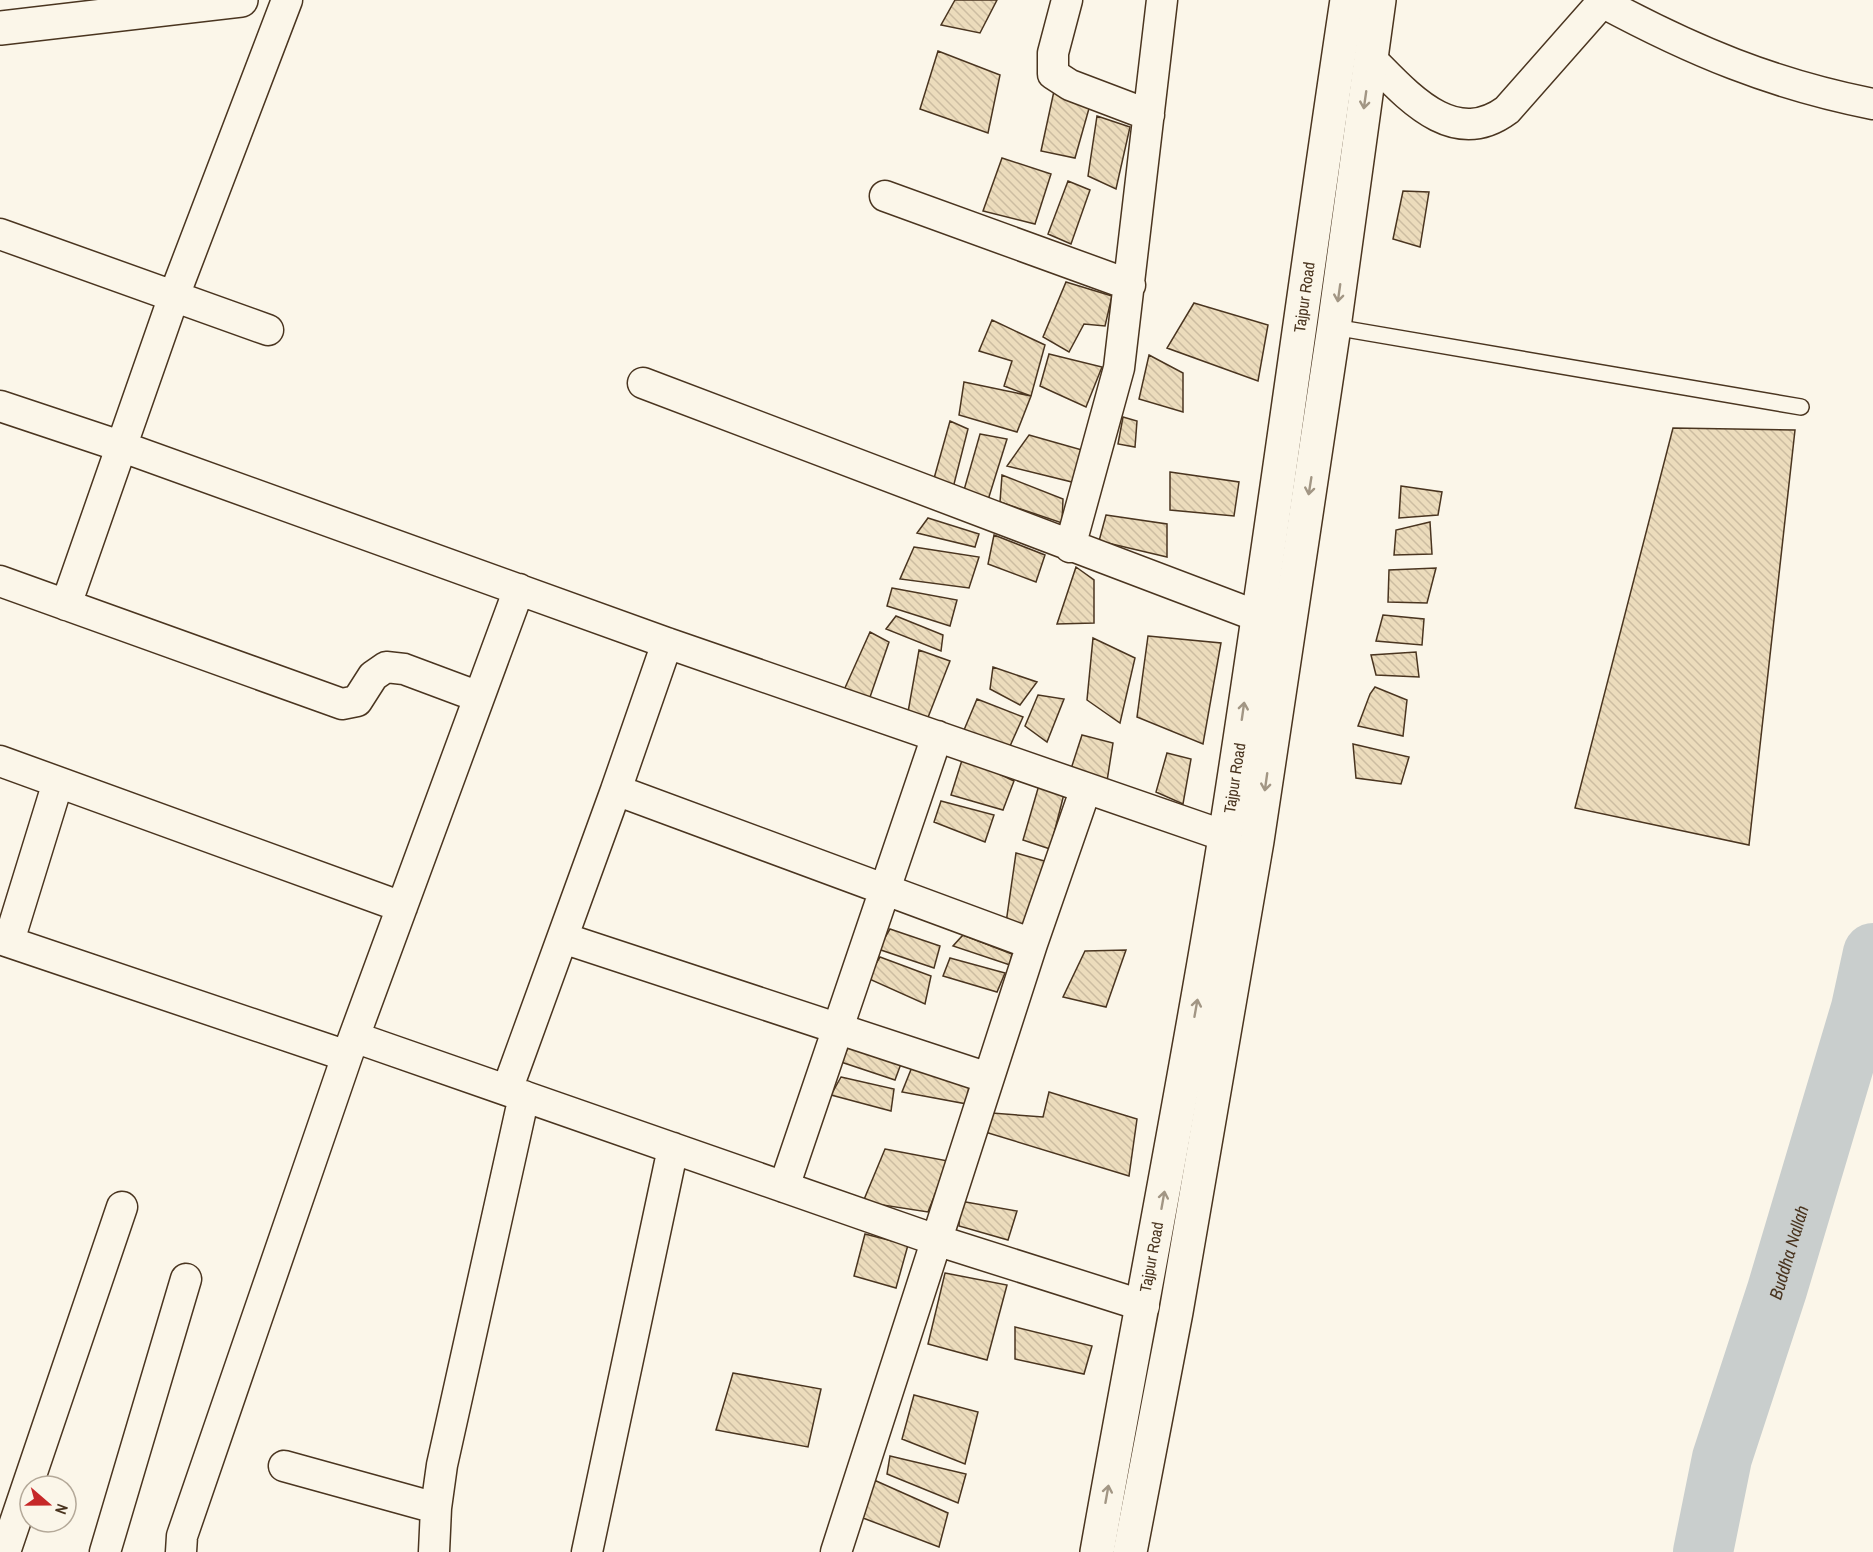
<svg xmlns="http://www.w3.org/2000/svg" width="1873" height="1552" viewBox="0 0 1873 1552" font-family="'Archivo Narrow',sans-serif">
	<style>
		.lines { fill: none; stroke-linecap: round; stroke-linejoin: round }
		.river { stroke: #c9cecd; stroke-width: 60 }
		.building { fill: url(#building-back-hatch); stroke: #4a3520; stroke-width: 1.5 }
		.lane-casing { stroke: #4a3520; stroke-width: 18 }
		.street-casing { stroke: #4a3520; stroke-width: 33 }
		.secondary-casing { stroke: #4a3520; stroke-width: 36 }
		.lane { stroke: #fbf6e9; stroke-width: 15 }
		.street { stroke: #fbf6e9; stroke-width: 30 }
		.secondary { stroke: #fbf6e9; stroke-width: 33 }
		.oneway { stroke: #a29684 }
		.labels { text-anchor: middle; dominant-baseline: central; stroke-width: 4.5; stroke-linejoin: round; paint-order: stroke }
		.street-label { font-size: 16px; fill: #4a3520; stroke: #fbf6e9 }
		.water-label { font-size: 18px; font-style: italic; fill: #4a3520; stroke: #fbf6e9 }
	</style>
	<defs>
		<pattern id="building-back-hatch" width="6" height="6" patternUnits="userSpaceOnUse" patternTransform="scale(1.5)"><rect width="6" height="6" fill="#ecdcbc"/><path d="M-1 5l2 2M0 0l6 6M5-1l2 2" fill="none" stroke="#ccbda1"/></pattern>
	</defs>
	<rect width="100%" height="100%" fill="#fbf6e9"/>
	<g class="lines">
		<path class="river" id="s1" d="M1703 1552 1722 1458 1777 1290 1861 1008 1873 953"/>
	</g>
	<path class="building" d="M955 0H997L980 33 941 25Z
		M938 51 1000 75 988 133 920 109Z
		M1054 91 1090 105 1075 158 1041 151Z
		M1097 116 1130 127 1116 189 1088 176Z
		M1002 158 1051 174 1035 224 983 211Z
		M1068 181 1090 190 1071 244 1048 234Z
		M1403 191 1429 192 1420 247 1393 239Z
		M1066 282 1112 296 1105 326 1084 324 1069 352 1043 337Z
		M1194 303 1268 325 1258 381 1167 348Z
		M992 320 1045 345 1031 396 1004 386 1012 361 979 351Z
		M1049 354 1102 367 1086 407 1040 386Z
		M1149 355 1183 373V412L1139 399Z
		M964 382 1031 396 1017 432 959 415Z
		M1123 417 1137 421 1135 447 1118 444Z
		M950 421 968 429 953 488 933 482Z
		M1673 428 1795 430 1749 845 1575 808Z
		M980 434 1007 439 988 500 964 490Z
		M1029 435 1082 450 1072 482 1007 466Z
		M1170 472 1239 482 1234 516 1170 510Z
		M1002 475 1063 499 1062 523 1000 502Z
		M1401 486 1442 492 1438 515 1399 518Z
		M1106 515 1167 524V557L1099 541Z
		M928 518 979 534 975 547 917 533Z
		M1430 522 1432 554 1394 555 1396 530Z
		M994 535 1045 555 1036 582 988 564Z
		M914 547 979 557 969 588 900 579Z
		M1076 567 1094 580V623L1057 624Z
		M1436 568 1427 603 1388 602 1389 570Z
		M892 588 957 600 950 626 887 606Z
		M1383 615 1424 619 1422 645 1376 641Z
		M896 616 943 635 941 651 886 629Z
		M870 632 889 642 869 700 844 690Z
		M1148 636 1221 643 1203 744 1137 717Z
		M1093 638 1135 658 1120 723 1087 700Z
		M919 650 950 661 927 720 908 712Z
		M1416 652 1419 677 1376 675 1371 655Z
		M993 667 1037 682 1020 705 990 689Z
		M1375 687 1407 700 1403 736 1358 726 1370 694Z
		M1038 695 1064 699 1047 742 1025 726Z
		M977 699 1023 717 1010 746 964 730Z
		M1082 735 1113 743 1107 781 1070 772Z
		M1353 744 1409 757 1401 784 1356 778Z
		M1167 753 1191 759 1183 804 1156 792Z
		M963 757 1014 781 1003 810 951 795Z
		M1039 785 1064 794 1050 849 1023 840Z
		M941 801 994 815 985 842 934 822Z
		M1016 853 1048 862 1026 927 1006 923Z
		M890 929 940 946 934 968 878 949Z
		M963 935 1012 954 1010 965 953 946Z
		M1126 950 1106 1007 1063 997 1085 951Z
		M880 957 931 976 925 1004 867 978Z
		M950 958 1005 973 997 992 943 976Z
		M851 1042 902 1061 895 1080 841 1062Z
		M914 1062 969 1084 967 1104 902 1092Z
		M841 1077 894 1089 891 1111 831 1095Z
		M1049 1092 1137 1119 1129 1176 985 1132 992 1113 1043 1117Z
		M885 1149 948 1161 928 1212 863 1202Z
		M960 1201 1017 1211 1008 1240 959 1226Z
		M865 1234 908 1245 896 1288 854 1276Z
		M945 1273 1007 1285 987 1360 928 1344Z
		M1015 1327 1092 1346 1084 1374 1015 1359Z
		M733 1373 821 1389 808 1447 716 1430Z
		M914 1395 978 1412 965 1464 902 1439Z
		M890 1456 966 1474 958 1503 887 1474Z
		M874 1480 948 1513 939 1547 863 1518Z"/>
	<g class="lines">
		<defs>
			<path id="lane" d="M1334 327 1801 407"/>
			<path id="street" d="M1067 0 1053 53V74L1070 85 1149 115
				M1602 2C1693 51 1772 84 1873 104
				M1371 59C1407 95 1453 150 1507 110L1604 0
				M885 196 1130 285
				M0 234 268 330
				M643 383 1257 616
				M0 406 120 446 667 643 1225 836
				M1070 547 1119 368 1162 0
				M0 581 342 704 357 701 373 676 386 667 404 669 479 697
				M66 605 174 296 287 0
				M0 761 402 907
				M616 790 667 643
				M563 938 988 1078
				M0 939 347 1056
				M9 941 58 782
				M354 1037 936 1240 1144 1306
				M507 1090 616 790 1032 944
				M784 1187 937 736
				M284 1466 436 1508
				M5 1552 122 1207
				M105 1552 186 1279
				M181 1552 182 1536 347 1056 519 589
				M434 1552 436 1508 442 1465 524 1096
				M587 1552 673 1148
				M836 1552 1032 944 1086 788"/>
			<g id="secondary">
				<path d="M0 28 241 0"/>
				<path id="s2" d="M1097 1552C1139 1314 1187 1076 1225 837 1269 558 1305 279 1347 0"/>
				<path d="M1130 1552 1176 1312 1257 841 1334 327 1379 0"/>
			</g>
		</defs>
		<use href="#lane" class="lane-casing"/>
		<use href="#street" class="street-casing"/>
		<use href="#secondary" class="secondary-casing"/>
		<use href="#lane" class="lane"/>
		<use href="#street" class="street"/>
		<use href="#secondary" class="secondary"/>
	</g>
	<defs><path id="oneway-shaft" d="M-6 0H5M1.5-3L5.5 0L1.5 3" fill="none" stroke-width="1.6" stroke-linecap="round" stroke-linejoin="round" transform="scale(1.5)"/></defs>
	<g class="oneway">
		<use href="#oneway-shaft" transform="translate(1365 100) rotate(98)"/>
		<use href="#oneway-shaft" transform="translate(1339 293) rotate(98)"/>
		<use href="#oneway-shaft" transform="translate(1310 486) rotate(99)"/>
		<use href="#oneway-shaft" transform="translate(1243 711) rotate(-82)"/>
		<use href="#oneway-shaft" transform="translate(1266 782) rotate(98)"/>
		<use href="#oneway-shaft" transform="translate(1196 1008) rotate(-80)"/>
		<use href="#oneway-shaft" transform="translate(1163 1200) rotate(-80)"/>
		<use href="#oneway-shaft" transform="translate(1107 1494) rotate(-80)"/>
	</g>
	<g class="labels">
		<g class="street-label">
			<text stroke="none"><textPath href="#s2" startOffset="1272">Tajpur Road</textPath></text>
			<text stroke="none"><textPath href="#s2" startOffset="786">Tajpur Road</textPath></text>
			<text stroke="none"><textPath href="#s2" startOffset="300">Tajpur Road</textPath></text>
		</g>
		<g class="water-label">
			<text stroke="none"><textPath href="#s1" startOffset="312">Buddha Nallah</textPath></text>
		</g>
	</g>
	<g transform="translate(48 1504) rotate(110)"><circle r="28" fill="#fbf6e9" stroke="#b4a999" stroke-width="1.5"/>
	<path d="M0-4.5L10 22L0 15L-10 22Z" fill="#c62828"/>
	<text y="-9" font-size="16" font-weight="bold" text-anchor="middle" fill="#4a3520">N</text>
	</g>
</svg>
